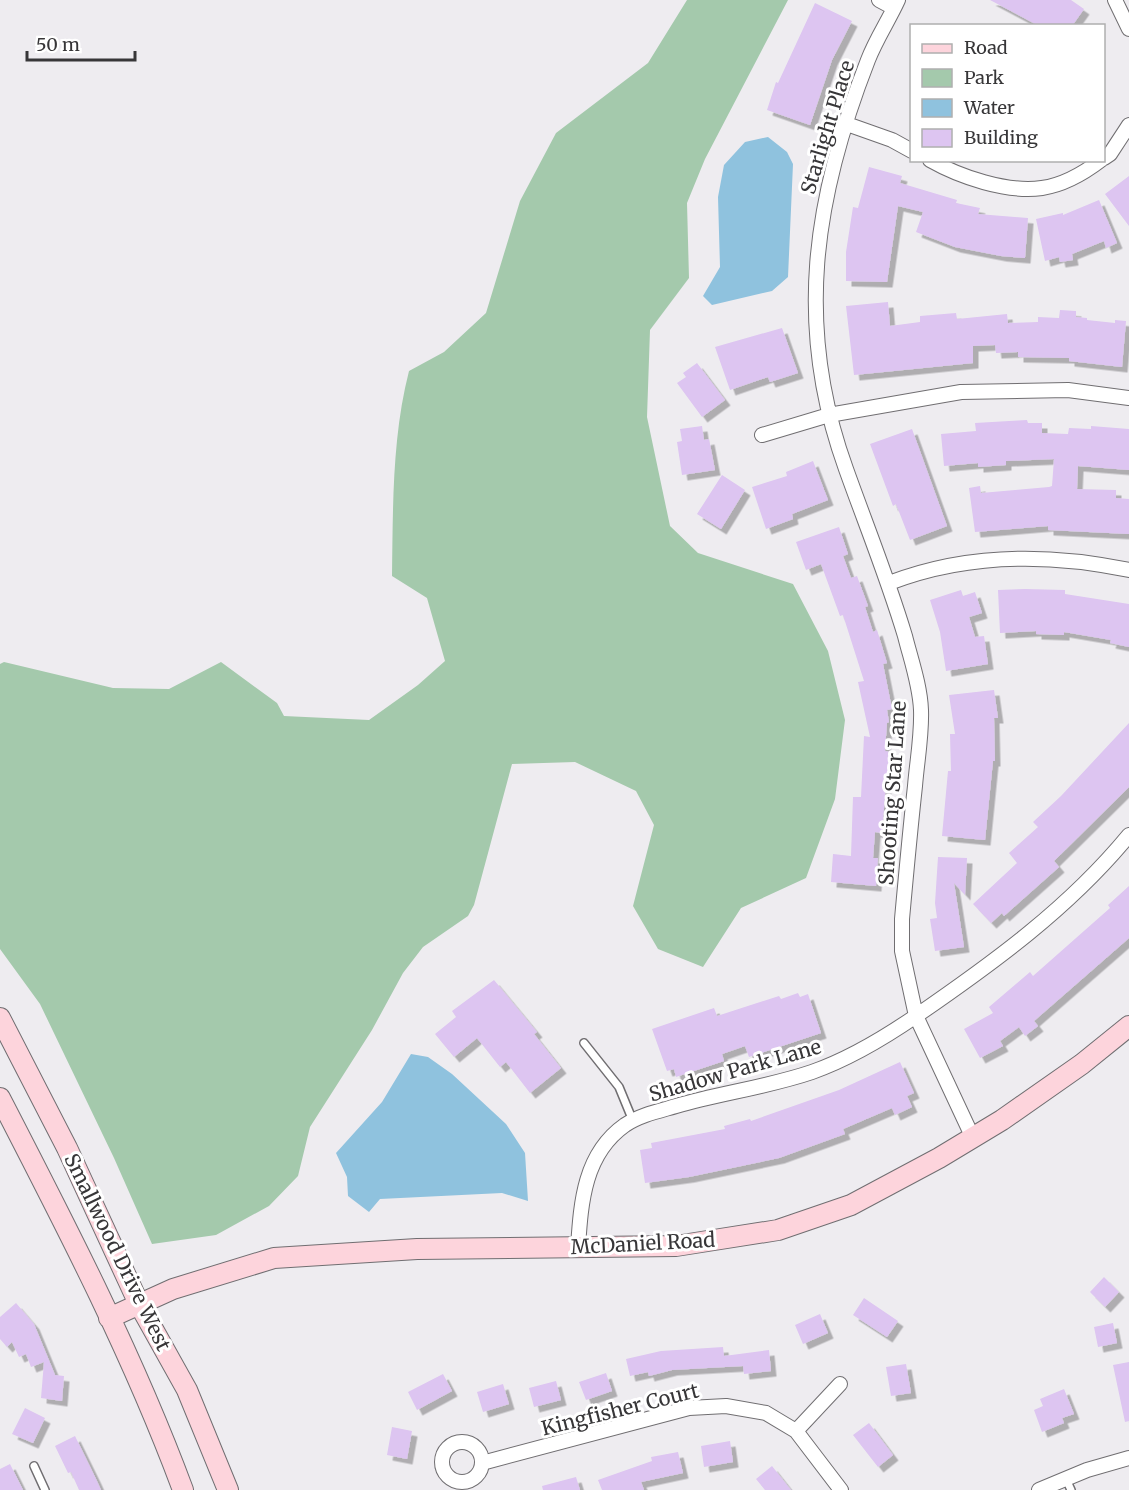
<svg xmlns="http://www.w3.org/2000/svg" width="1129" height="1490" viewBox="0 0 1129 1490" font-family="Merriweather,serif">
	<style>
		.green { fill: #a4c9ac }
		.water { fill: #8fc2de }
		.building { fill: #ddc5f1; filter: url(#shadow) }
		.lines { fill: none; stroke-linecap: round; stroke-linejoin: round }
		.lane-casing { stroke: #706e71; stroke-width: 10 }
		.street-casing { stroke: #706e71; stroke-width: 16 }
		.secondary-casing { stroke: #706e71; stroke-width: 22 }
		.lane { stroke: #fff; stroke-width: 7 }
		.street { stroke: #fff; stroke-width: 14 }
		.secondary { stroke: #fdd4dc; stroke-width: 20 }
		.labels { text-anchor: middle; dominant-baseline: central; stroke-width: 6; stroke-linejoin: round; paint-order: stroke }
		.street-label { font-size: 20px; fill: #373638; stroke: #fff }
	</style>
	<defs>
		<filter id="shadow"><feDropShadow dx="5.5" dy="5.5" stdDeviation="0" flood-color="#0004"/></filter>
	</defs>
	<rect width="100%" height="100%" fill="#eeecf0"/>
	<path class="green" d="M687 0H788L705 159 687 203 689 278 650 330 647 417 670 526 698 553 793 584 828 651 845 720 835 799 806 878 741 908 703 967 658 949 633 906 654 825 636 791 575 762 512 764 474 905 468 916 423 947 403 973 372 1030 310 1127 298 1176 269 1206 216 1235 152 1244 114 1158 40 1004 0 949V664L4 662 113 688 169 689 221 662 277 703 284 716 369 720 418 685 445 661 427 598 392 576C393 508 392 437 409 371L444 352 486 313 520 201 556 133 648 63Z"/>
	<path class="water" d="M768 137 787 152 793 164 788 277 772 291 712 305 703 296 720 267 718 197 724 165 745 142Z
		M411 1054 428 1057 452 1074 506 1124 525 1153 528 1201 502 1193 380 1199 369 1212 348 1196 347 1177 336 1153 382 1102Z"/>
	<path class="building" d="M990 0H1071L1084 9 1072 26H1039Z
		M815 3 852 21 832 60 810 125 767 110 776 82 778 83Z
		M869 167 902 176 900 183 957 200 956 203 980 208 978 214 1028 218 1025 258 1001 256 955 247 916 232 923 212 898 206 887 282 846 281V252L853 207 858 208Z
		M1129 176V226L1105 194Z
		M1099 200 1117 243 1106 248 1104 241 1072 254 1073 260 1060 262 1059 257 1045 261 1036 219 1063 213V215Z
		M888 302 890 326 920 322V316L956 313 957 319 1007 314 1008 323 1038 322V317L1059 318 1060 310 1076 311V317L1087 318V320L1115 323V320L1126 321 1122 367 1069 361V358L1018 357V352L996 353 995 345 973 346V363L854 375 846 306Z
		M782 328 798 373 770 382 768 377 730 390 715 347Z
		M697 363 725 400 702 417 677 383 686 377 683 373Z
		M1027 420 1028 423H1042V433L1068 434 1069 428 1091 429V426L1129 429V470L1078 466 1077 489 1116 490V498L1129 499V534L1048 530V526L975 532 969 488 980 486 981 493 1049 487 1052 486 1054 459 1006 461V465L978 467V463L944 466 941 434 976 431 975 423Z
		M702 426 704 440 709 439 715 470 682 475 677 442 682 441 680 429Z
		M912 429 947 526 910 540 896 504 893 506 870 444Z
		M813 461 828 500 792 514 793 519 766 529 752 487 787 476 786 472Z
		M722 475 745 490 721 529 697 514Z
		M839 527 848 554 843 556 851 578 857 576 868 606 865 607 873 632 877 630 887 663 883 664 892 709 887 710 889 722 887 723 885 751 891 752 890 784 886 783 882 833 875 832 873 858H878L876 886 831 882 833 854 851 856 853 797H861L864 736 870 737 858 682 864 681 843 615 840 616 821 564 806 570 796 542Z
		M1025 589 1065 590V594L1129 604V647L1110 643 1111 640 1064 632V635L1036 634V631L1000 633 998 590Z
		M961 590 963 596 975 592 982 613 969 617 975 637 984 636 988 664 946 671 940 632 930 600Z
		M994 690 998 718H994L995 761H993L985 840 942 836 948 771H951L950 734H955L949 695Z
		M1129 723V787L1054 861 1059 867 1004 916 1002 913 991 923 973 904 1017 863 1009 853 1038 827 1033 822 1061 796Z
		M938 857 967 858 965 895 954 883 964 947 935 951 930 919 937 918 935 903Z
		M1129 886V938L1034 1021 1038 1026 1025 1036 1019 1027 1000 1041 1003 1046 980 1058 964 1029 993 1013 989 1007 1030 972 1033 976 1110 908 1108 905Z
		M494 980 537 1032 534 1034 561 1068 530 1093 506 1062 500 1067 477 1038 454 1057 435 1034 456 1017 452 1011Z
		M798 993 800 997 808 994 821 1033 749 1057 745 1046 722 1054 724 1061 676 1077 674 1069 667 1071 652 1029 714 1008 717 1016 779 996 781 999Z
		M900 1062 914 1093 907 1096 912 1107 895 1115 892 1108 843 1129 845 1134 779 1158 689 1177 645 1183 640 1150 652 1148 651 1143 725 1129 724 1126 750 1119 751 1121 839 1090Z
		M1104 1277 1119 1292 1105 1307 1090 1292Z
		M864 1298 898 1321 887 1337 853 1315Z
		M16 1303 34 1324 55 1375 64 1376 62 1401 41 1398 44 1362 31 1367 26 1354 19 1357 12 1342 7 1347 0 1339V1317Z
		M820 1314 828 1333 803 1344 795 1325Z
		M1113 1323 1117 1343 1098 1347 1094 1327Z
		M723 1347 724 1356 769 1350 771 1371 744 1374 743 1366 672 1370 649 1376 648 1372 630 1376 626 1359 661 1351Z
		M1129 1362V1421L1125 1422 1113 1365Z
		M906 1364 911 1393 891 1396 886 1367Z
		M606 1373 612 1391 586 1400 579 1382Z
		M443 1374 452 1391 417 1410 408 1392Z
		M556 1381 561 1400 534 1407 529 1388Z
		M503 1384 509 1404 483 1412 477 1392Z
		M1064 1389 1074 1414 1062 1418 1064 1423 1042 1432 1034 1410 1043 1406 1040 1399Z
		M25 1408 45 1418 33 1443 12 1434Z
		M869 1423 893 1455 878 1467 853 1435Z
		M392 1427 412 1431 407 1459 387 1455Z
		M75 1436 96 1479 101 1490H79L71 1472 68 1473 55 1446Z
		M730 1441 733 1462 704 1467 701 1446Z
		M678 1452 683 1473 641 1482 644 1490H602L598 1480 652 1461 651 1457Z
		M10 1464 23 1490H0V1469Z
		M772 1466 791 1490H765L756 1479Z
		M576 1477 580 1490H543L542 1486Z"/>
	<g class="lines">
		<defs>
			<path id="lane" d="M584 1043 619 1087 633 1121
				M34 1466 45 1490
				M1066 1479 1071 1490"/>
			<path id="street" d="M879 0 894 8
				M898 0C889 20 876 39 868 60 814 198 794 326 846 469 866 525 888 579 905 636 911 660 920 685 921 710 922 735 917 761 915 786 910 831 906 875 902 919V951L916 1016 973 1138
				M1115 0 1129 29
				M844 123 892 140 912 151
				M1104 158 1110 154 1129 125
				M930 160C960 177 1007 193 1042 188 1063 185 1084 173 1101 160
				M762 435 829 415 961 392 1068 390 1129 398
				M889 583C967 553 1048 553 1129 570
				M578 1247C581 1202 584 1154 625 1125 640 1115 659 1111 676 1106 721 1093 768 1087 812 1072 849 1059 884 1038 916 1016 993 963 1069 908 1129 835
				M796 1431 840 1384
				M442 1462a20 20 0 1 1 40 0a20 20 0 1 1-40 0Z
				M482 1463 689 1408 726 1406 766 1413 796 1431 841 1490
				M1039 1490 1087 1470 1129 1458"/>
			<path id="secondary" d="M0 1018 67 1148 139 1304 187 1390 228 1490
				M0 1098C66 1226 133 1355 183 1490
				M109 1318 173 1289 274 1258 417 1249 676 1246 778 1230 851 1205 939 1158 1002 1120 1082 1064 1129 1026"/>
		</defs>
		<use href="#lane" class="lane-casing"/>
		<use href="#street" class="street-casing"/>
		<use href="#secondary" class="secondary-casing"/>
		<use href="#lane" class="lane"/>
		<use href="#street" class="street"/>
		<use href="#secondary" class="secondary"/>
	</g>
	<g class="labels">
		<g class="street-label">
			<text transform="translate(827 127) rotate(-73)">Starlight Place</text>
			<text transform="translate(892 793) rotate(-86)">Shooting Star Lane</text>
			<text transform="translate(735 1070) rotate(-16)">Shadow Park Lane</text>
			<text transform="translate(643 1243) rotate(-3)">McDaniel Road</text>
			<text transform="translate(118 1252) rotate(64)">Smallwood Drive West</text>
			<text transform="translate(620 1409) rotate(-14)">Kingfisher Court</text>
		</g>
	</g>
	<rect x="910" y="24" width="195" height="138" fill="#ffffff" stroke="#afafaf" stroke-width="1.5"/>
	<rect x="922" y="44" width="30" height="9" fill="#fdd4dc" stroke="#afafaf" stroke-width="1.5"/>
	<text x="964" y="54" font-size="18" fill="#373638">Road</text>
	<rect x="922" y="69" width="30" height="18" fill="#a4c9ac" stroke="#afafaf" stroke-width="1.5"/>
	<text x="964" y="84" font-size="18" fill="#373638">Park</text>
	<rect x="922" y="99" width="30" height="18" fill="#8fc2de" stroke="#afafaf" stroke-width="1.5"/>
	<text x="964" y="114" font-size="18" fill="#373638">Water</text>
	<rect x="922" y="129" width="30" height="18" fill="#ddc5f1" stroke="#afafaf" stroke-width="1.5"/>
	<text x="964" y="144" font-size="18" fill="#373638">Building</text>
	<path d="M27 51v9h108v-9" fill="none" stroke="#373638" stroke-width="3"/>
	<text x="36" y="51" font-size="18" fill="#373638" stroke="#ffffff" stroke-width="4.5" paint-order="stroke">50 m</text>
</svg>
